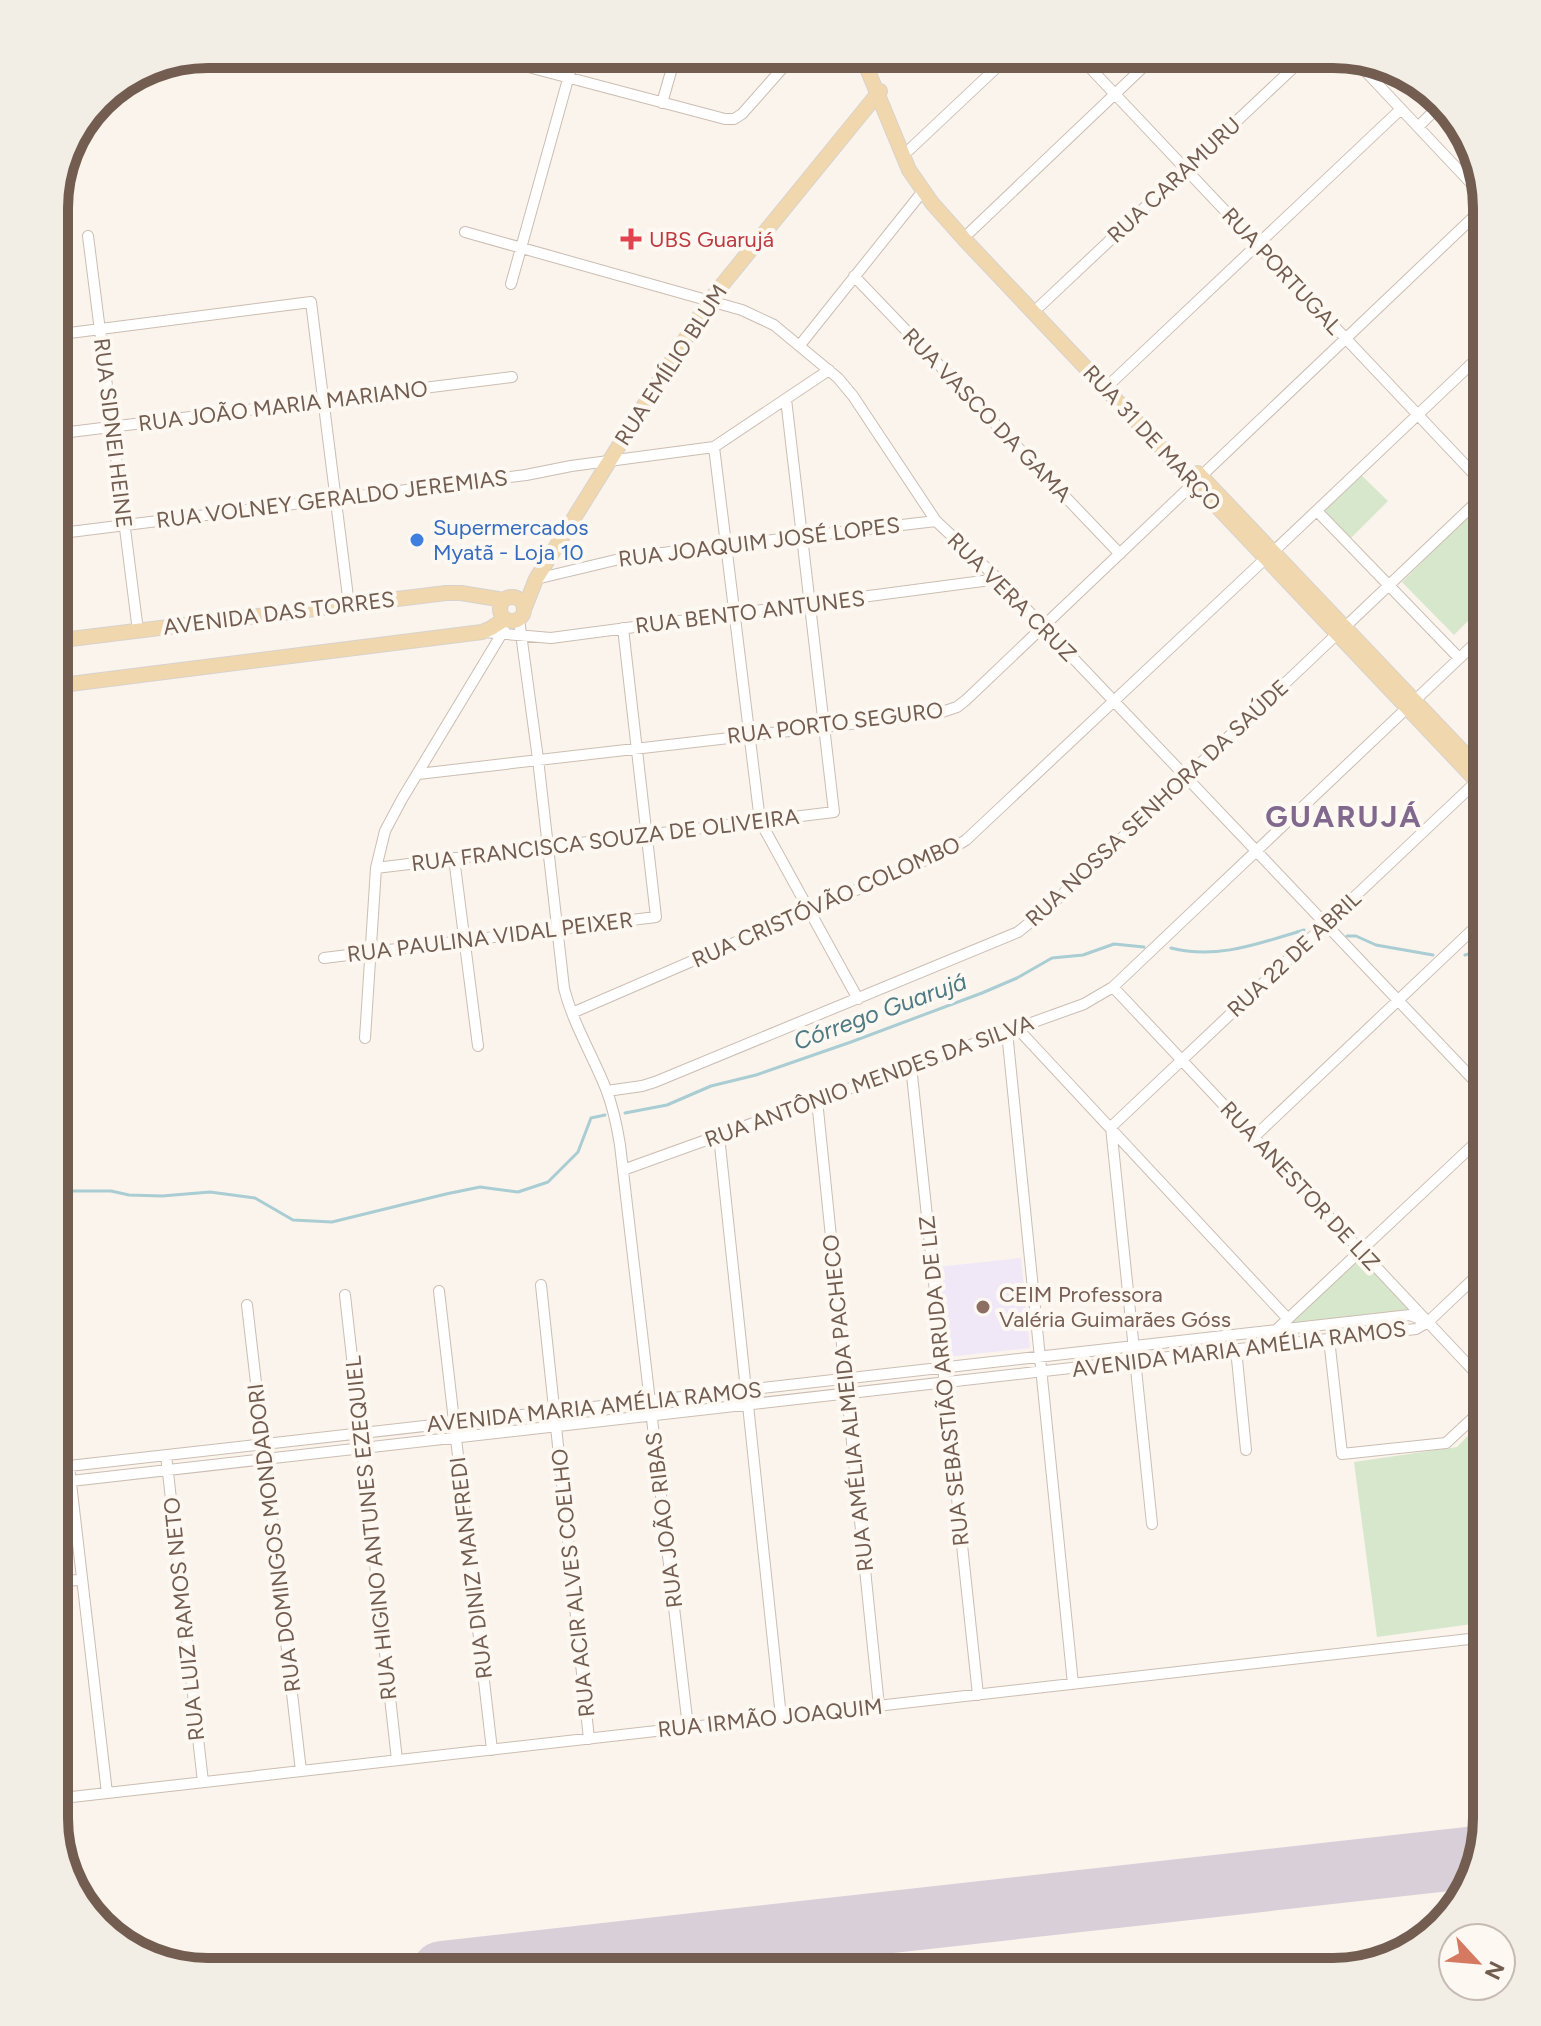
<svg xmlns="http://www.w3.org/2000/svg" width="1541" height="2026" viewBox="0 0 1541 2026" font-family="Figtree,sans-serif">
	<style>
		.education { fill: #f1e8f7 }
		.green { fill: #d7e7cb }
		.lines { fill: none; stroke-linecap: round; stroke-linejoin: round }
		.stream { stroke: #a9cdd3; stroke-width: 3 }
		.taxiway { stroke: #d9cfd8; stroke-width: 24 }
		.runway { stroke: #d9cfd8; stroke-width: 62 }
		.minor-casing { stroke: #ccbdb2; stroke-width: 12 }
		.major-casing { stroke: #d8d2ce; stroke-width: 16 }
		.minor { stroke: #fff; stroke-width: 10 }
		.major { stroke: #f0d7ad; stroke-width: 14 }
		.health-dot { fill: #e0444e; stroke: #fdf9f2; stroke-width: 3 }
		.shop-dot { fill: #3f7fe0; stroke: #fdf9f2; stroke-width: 3 }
		.education-dot { fill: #8d6e63; stroke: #fdf9f2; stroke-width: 3 }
		.labels { text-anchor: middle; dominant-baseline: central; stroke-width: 8; stroke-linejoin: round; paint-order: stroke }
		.street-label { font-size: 22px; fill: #735d51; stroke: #fdf9f2 }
		.health-label { font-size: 22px; fill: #be3a42; stroke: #fdf9f2; text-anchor: start }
		.shop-label { font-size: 22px; fill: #366cbe; stroke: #fdf9f2; text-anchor: start }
		.education-label { font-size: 22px; fill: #785e54; stroke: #fdf9f2; text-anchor: start }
		.water-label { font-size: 24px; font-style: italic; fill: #4d7a83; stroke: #fdf9f2 }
		.district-label { font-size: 30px; font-weight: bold; letter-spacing: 2px; fill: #81698e; stroke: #fdf9f2 }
		.rim { fill: none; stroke: #735d51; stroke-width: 10 }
	</style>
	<rect width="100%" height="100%" fill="#faf4ec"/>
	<path class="education" d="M1021 1258 1030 1348 946 1357 937 1267Z"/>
	<path class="green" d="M1358 472 1388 501 1347 542 1317 511Z
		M1481 503 1487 509V602L1454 635 1402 582Z
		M1361 1250 1428 1322 1410 1315 1277 1330Z
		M1487 1416V1622L1377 1637 1354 1462 1457 1447Z"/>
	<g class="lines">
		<path class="stream" d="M1347 936H1356L1376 945 1433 955
			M1171 948C1217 960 1260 943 1304 930
			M1465 955 1487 949
			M625 1113 667 1105 711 1086 756 1075 851 1042 982 993 1017 978 1052 958 1083 955 1114 944 1144 947
			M54 1191H111L129 1195 162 1196 210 1192 255 1198 293 1220 332 1222 446 1194 480 1187 518 1192 548 1182 578 1152 591 1118 605 1115"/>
		<path class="taxiway" d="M620 1952 641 1965 648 1972
			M656 1972 674 1946"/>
		<path class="runway" d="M442 1972 1476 1857"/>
		<defs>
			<path id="minor" d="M1077 54 1487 488
				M1353 58 1484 197
				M521 65 725 119H734L742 114 795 54
				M662 103 676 54
				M1418 127 1441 104
				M909 150 1011 54
				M465 232 742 310 774 325 838 378 853 396 936 521 998 579 1487 1094
				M970 232 1157 54
				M88 236 138 631
				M854 276 1120 554
				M511 284 575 54
				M1040 306 1308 54
				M54 335 311 302 349 605
				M800 345 923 191
				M1112 382 1401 109
				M54 434 512 377
				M714 447 760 821 858 999
				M1317 511 1459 658
				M54 534 526 475 571 466 714 447 829 370
				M1273 552 1487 349
				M536 579 628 557 936 521
				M519 619 538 759 564 988C573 1024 593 1056 606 1089 613 1107 617 1126 620 1145L688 1727
				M1345 627 1487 492
				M484 632 551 638 998 579
				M418 774 936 714 957 707 966 700 1486 205
				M454 858 478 1046
				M376 868 834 812 786 399
				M324 958 656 917 623 628
				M1113 987 1487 1385
				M572 1013 951 849 966 840 1266 558
				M1017 1028 1288 1319
				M1007 1032 1073 1684
				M365 1038 376 868 385 831 402 799 504 630
				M911 1066 978 1695
				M607 1091 642 1086 655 1082 1018 932 1049 907 1337 634
				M817 1100 879 1706
				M719 1136 746 1390
				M1254 1137 1487 916
				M623 1170 1084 1004 1113 987 1487 632
				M541 1285 589 1739
				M439 1291 492 1750
				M345 1295 397 1760
				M247 1305 301 1771
				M1329 1339 1342 1454 1446 1443 1487 1405
				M1258 1347 1487 1132
				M1236 1349 1246 1450
				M748 1405 781 1717
				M166 1455 203 1782
				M71 1481 1416 1329 1428 1322 1487 1266
				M1152 1524 1111 1127 1477 781
				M54 1581 82 1580
				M107 1793 69 1466 1410 1315 1428 1322
				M54 1799 1487 1637"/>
			<path id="major" d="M861 54 909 170 932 203 964 239 1487 792
				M1198 473 1487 777
				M500 609a12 12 0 1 1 24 0a12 12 0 1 1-24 0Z
				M525 607 536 579 709 301 880 91
				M54 641 446 593H461L504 600
				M54 686 482 632 491 628 505 619"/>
		</defs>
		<use href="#minor" class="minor-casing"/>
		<use href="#major" class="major-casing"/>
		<use href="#minor" class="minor"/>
		<use href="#major" class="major"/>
	</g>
	<path class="health-dot" d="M627 227h8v8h8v8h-8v8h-8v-8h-8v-8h8z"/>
	<circle class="shop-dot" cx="417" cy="540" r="8"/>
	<circle class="education-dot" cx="983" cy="1307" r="8"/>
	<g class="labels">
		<g class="street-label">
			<text transform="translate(1174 180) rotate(-43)">RUA CARAMURU</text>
			<text transform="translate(1282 271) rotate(47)">RUA PORTUGAL</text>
			<text transform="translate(671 365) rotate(-57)">RUA EMÍLIO BLUM</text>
			<text transform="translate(283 406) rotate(-7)">RUA JOÃO MARIA MARIANO</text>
			<text transform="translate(987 415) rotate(46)">RUA VASCO DA GAMA</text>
			<text transform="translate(113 433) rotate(83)">RUA SIDNEI HEINE</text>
			<text transform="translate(1152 438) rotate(47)">RUA 31 DE MARÇO</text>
			<text transform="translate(332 499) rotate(-7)">RUA VOLNEY GERALDO JEREMIAS</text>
			<text transform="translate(759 542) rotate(-7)">RUA JOAQUIM JOSÉ LOPES</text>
			<text transform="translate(1012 597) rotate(45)">RUA VERA CRUZ</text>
			<text transform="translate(750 612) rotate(-7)">RUA BENTO ANTUNES</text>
			<text transform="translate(279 613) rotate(-7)">AVENIDA DAS TORRES</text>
			<text transform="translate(835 723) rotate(-7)">RUA PORTO SEGURO</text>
			<text transform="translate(1157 803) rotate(-43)">RUA NOSSA SENHORA DA SAÚDE</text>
			<text transform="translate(605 840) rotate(-7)">RUA FRANCISCA SOUZA DE OLIVEIRA</text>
			<text transform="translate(826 902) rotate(-24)">RUA CRISTÓVÃO COLOMBO</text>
			<text transform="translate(490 937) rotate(-7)">RUA PAULINA VIDAL PEIXER</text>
			<text transform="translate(1294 954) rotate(-43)">RUA 22 DE ABRIL</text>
			<text transform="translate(869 1081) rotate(-20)">RUA ANTÔNIO MENDES DA SILVA</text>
			<text transform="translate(1300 1186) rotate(47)">RUA ANESTOR DE LIZ</text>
			<text transform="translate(1239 1349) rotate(-7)">AVENIDA MARIA AMÉLIA RAMOS</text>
			<text transform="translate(944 1381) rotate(-96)">RUA SEBASTIÃO ARRUDA DE LIZ</text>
			<text transform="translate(848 1403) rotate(-96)">RUA AMÉLIA ALMEIDA PACHECO</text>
			<text transform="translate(594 1407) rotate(-6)">AVENIDA MARIA AMÉLIA RAMOS</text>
			<text transform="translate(664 1520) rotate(-97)">RUA JOÃO RIBAS</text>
			<text transform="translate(371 1528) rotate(-96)">RUA HIGINO ANTUNES EZEQUIEL</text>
			<text transform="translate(274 1538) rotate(-97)">RUA DOMINGOS MONDADORI</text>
			<text transform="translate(471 1568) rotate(-97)">RUA DINIZ MANFREDI</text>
			<text transform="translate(573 1583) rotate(-96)">RUA ACIR ALVES COELHO</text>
			<text transform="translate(184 1619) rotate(-96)">RUA LUIZ RAMOS NETO</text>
			<text transform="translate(770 1718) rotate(-6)">RUA IRMÃO JOAQUIM</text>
		</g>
		<g class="health-label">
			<text x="649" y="239">UBS Guarujá</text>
		</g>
		<g class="shop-label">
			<text x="433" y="527">Supermercados<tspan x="433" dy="25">Myatã - Loja 10</tspan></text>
		</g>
		<g class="education-label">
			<text x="999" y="1294">CEIM Professora<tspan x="999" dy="25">Valéria Guimarães Góss</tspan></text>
		</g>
		<g class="water-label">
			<text transform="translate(880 1011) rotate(-20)">Córrego Guarujá</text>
		</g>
		<g class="district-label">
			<text x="1344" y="816">GUARUJÁ</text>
		</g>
	</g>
	<path d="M0 0H1541V2026H0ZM208 68H1333A140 140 0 0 1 1473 208V1818A140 140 0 0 1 1333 1958H208A140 140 0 0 1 68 1818V208A140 140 0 0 1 208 68Z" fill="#f2ede5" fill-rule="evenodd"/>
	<path class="rim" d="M208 68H1333A140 140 0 0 1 1473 208V1818A140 140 0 0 1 1333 1958H208A140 140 0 0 1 68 1818V208A140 140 0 0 1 208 68Z"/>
	<g transform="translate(1477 1962) rotate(116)"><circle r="38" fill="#fdf9f2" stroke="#c6bbb2" stroke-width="2"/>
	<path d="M0-6L14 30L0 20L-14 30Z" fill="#d57960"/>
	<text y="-12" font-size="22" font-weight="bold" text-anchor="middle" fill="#735d51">N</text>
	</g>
</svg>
